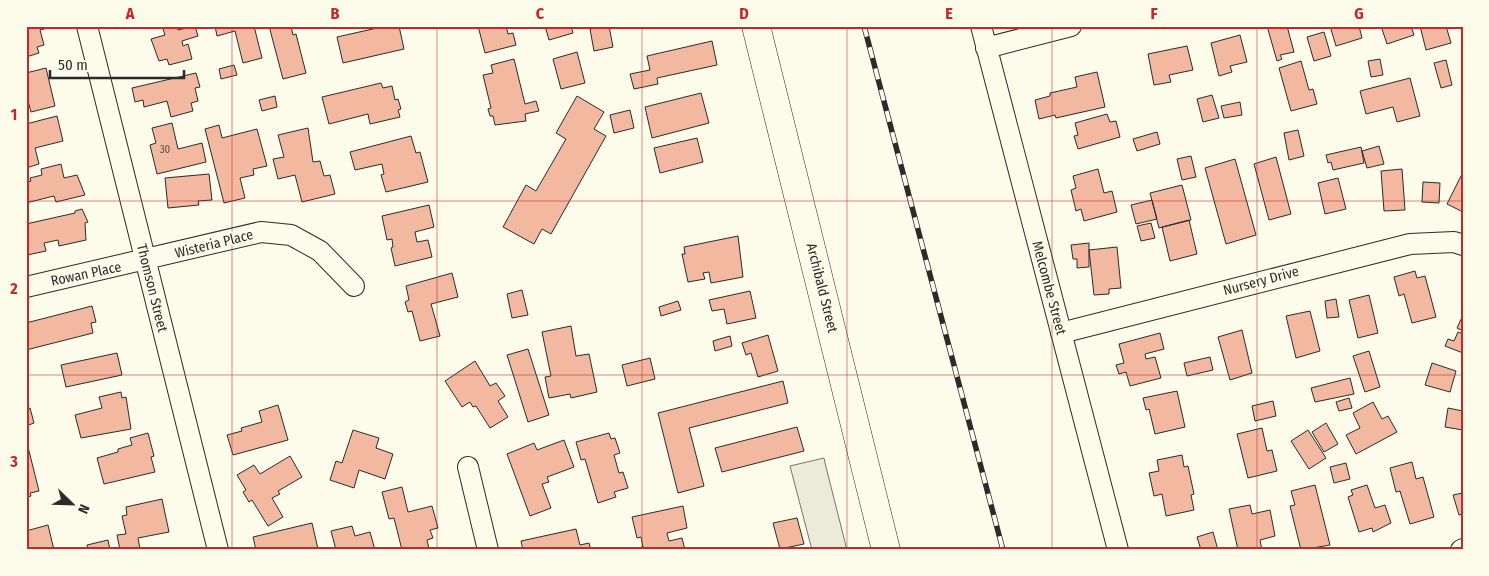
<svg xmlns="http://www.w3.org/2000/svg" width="1489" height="576" viewBox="0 0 1489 576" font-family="'Fira Sans Condensed',sans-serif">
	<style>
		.parking { fill: #eceadb; stroke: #74746e }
		.building { fill: #f2b8a0; stroke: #2b2b2b }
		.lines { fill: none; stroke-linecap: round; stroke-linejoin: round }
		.minor-casing { stroke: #2b2b2b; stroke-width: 22 }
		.highway-casing { stroke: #2b2b2b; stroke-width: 29 }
		.minor { stroke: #fdfbea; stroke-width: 20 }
		.highway { stroke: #fdfbea; stroke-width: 28 }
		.rail-casing { stroke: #2b2b2b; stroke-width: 5.5 }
		.rail { stroke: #fdfbea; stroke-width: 4; stroke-dasharray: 11; stroke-linecap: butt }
		.grid { fill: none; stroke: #c62828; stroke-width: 1; stroke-opacity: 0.55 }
		.labels { text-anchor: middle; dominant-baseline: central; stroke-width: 4; stroke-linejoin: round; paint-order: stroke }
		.number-label { font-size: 11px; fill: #5d4e48 }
		.street-label { font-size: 14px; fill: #2b2b2b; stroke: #fdfbea }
		.neatline { fill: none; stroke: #c62828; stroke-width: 2 }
		.grid-label { font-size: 16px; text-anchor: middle; font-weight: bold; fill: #c62828 }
	</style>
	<rect width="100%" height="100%" fill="#fdfbea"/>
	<path class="parking" d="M824 458 826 467 847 550H812L790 466Z"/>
	<path class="building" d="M26 26H47L48 28 40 30 44 45 37 47 39 53 26 57Z
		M162 26H177L178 30 195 26 198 36 182 41 183 46 188 44 192 59 169 65 167 59 159 61 151 39 165 35Z
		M215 26H254L262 58 243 63 235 31 217 36Z
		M269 26H291L293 35 296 34 306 73 283 79Z
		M386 26H399L404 49 343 63 337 37Z
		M478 26H506L508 34 513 33 516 45 485 53Z
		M545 26H571L573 33 549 40Z
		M609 26 613 47 594 51 590 29Z
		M1267 26H1287L1294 52 1280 55 1282 59 1277 61Z
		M1330 26H1359L1362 38 1336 46Z
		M1381 26H1411L1414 35 1387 44Z
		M1420 26H1446L1451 43 1426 50Z
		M1324 32 1331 56 1314 61 1307 37Z
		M1240 35 1247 62 1230 66 1232 72 1219 76 1211 43Z
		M712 41 717 65 657 78 658 84 634 89 630 74 650 70 647 56Z
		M1187 46 1193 70 1169 75 1171 82 1154 85 1148 54Z
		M577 52 585 83 561 89 553 59Z
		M514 59 525 104 536 101 539 111 525 114 526 121 495 125 493 116H490L488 109 491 108 483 75 493 73 491 65Z
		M1380 59 1383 75 1371 77 1368 61Z
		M1446 60 1452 85 1441 88 1434 63Z
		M1301 61 1309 90 1313 89 1317 104 1291 111 1279 68Z
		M234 65 237 75 221 79 219 69Z
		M46 68 55 106 31 112 28 101 26 102V73Z
		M1097 72 1105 107 1056 118 1055 115 1039 119 1035 100 1050 96V93L1077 87 1075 77Z
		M196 73 200 87 195 88 198 101 191 103 193 111 171 117 167 101 144 107 143 100 135 102 132 88Z
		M1410 78 1420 116 1397 122 1393 107 1366 114 1360 91Z
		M381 83 383 88 392 86 395 100 398 99 401 109 398 110 400 117 370 124 368 114 329 124 322 97Z
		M701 93 709 123 652 138 645 107Z
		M1212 95 1219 118 1203 122 1197 99Z
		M275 96 277 107 262 111 259 100Z
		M577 96 604 112 594 129 606 136 551 234 542 229 534 244 503 227 526 185 536 191 566 139 556 133Z
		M1240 102 1242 115 1224 118 1221 106Z
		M630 110 634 128 614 133 610 115Z
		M1107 114 1110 122 1116 121 1120 137 1078 149 1074 136 1078 135 1075 123Z
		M57 116 63 141 35 148 39 164 26 168V124Z
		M172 123 178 149 202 143 206 162 157 174 150 145 156 143 152 128Z
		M219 125 222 138 257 129 267 166 253 169 254 175 240 178 245 198 224 203 205 129Z
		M308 128 313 162 320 161 324 176 330 175 335 194 302 202 295 175 278 179 273 159 284 157 278 135Z
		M1298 130 1304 156 1289 160 1284 133Z
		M1157 132 1160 144 1137 151 1133 139Z
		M411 136 416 153 420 152 428 182 386 192 381 175 384 174 382 164 355 170 350 152Z
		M697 138 703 162 660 173 654 148Z
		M1379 146 1384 164 1367 168 1362 151Z
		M1361 147 1364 163 1333 170 1331 162 1328 163 1326 155Z
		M1191 156 1196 177 1182 180 1177 159Z
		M1276 157 1291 214 1269 220 1254 164Z
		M1235 159 1256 235 1226 244 1205 168Z
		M61 164 64 178 77 175 85 195 56 202 54 196 26 203V183L31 181 30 178 42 175 41 169Z
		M1098 169 1104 193 1112 191 1117 212 1084 221 1081 209 1076 211 1071 190 1076 188 1073 176Z
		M1402 169 1405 210 1384 211 1381 171Z
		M209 174 212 200 198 201 199 205 168 208 165 178Z
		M1462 174H1463V212L1447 204Z
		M1338 178 1346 209 1325 214 1318 183Z
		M1423 182 1440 183 1439 203 1422 202Z
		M1182 185 1191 220 1159 228 1150 193Z
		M1152 200 1157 219 1136 224 1131 205Z
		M429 205 434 227 415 232 417 242 428 240 432 257 395 266 391 248 393 247 392 239 387 240 382 216Z
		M82 209 88 222 85 223 86 240 59 246 58 240 44 243 46 251 27 255 26 224 75 213V211Z
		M1189 220 1197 254 1170 261 1162 227Z
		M1151 223 1155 238 1141 241 1137 226Z
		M738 236 743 277 711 283 709 272 703 273 705 279 688 282 682 254H685L684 247Z
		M1089 243V267L1077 268V259H1073L1071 245Z
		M1117 247 1121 288 1109 289V294L1094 295 1089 250Z
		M1415 271 1417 278 1425 276 1436 317 1412 323 1404 294 1399 296 1394 277Z
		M452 273 458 297 431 304 440 336 420 341 412 311 408 312 405 302 409 300 406 286Z
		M522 290 528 315 512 318 507 294Z
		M750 291 756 318 727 324 724 309 712 311 709 300Z
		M1369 295 1378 333 1358 338 1349 300Z
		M1336 299 1339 317 1327 318 1325 301Z
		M678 301 681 310 661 316 659 307Z
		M92 306 96 322 91 323 93 333 26 350V323Z
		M1310 311 1320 351 1296 358 1286 316Z
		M1463 315V331L1457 328Z
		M571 326 576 356 589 354 597 392 571 398 570 394 549 398 545 377 551 376 542 332Z
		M1242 330 1252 373 1230 380 1218 337Z
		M1458 332 1463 334V353L1445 346 1448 339 1454 341Z
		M1160 333 1164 349 1145 354 1146 359 1155 357 1161 378 1130 386 1126 372 1119 374 1116 365 1124 363 1119 344Z
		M768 335 778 371 758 377 751 353 746 355 742 343Z
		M730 336 732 346 715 351 713 341Z
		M528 349 549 415 528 422 507 355Z
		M1369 351 1380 387 1365 392 1353 356Z
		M117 353 122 375 66 387 61 365Z
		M1210 357 1213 370 1187 376 1184 363Z
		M650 358 655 379 627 386 622 365Z
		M475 361 490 386 496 383 505 396 498 401 508 417 490 428 476 406 473 407 470 402 462 407 445 381Z
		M1432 363 1456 371 1450 392 1425 385Z
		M1350 378 1354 394 1315 402 1311 388Z
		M783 381 788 403 689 428 704 486 678 493 658 413Z
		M1177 391 1185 427 1155 434 1149 409 1146 410 1143 398Z
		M121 392 122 398 126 397 131 429 81 438 75 415 102 408 99 397Z
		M1349 398 1352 408 1339 411 1336 402Z
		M1273 401 1276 416 1255 421 1252 406Z
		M1373 402 1382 419 1388 416 1397 432 1356 454 1346 435 1360 428 1353 413Z
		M278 405 288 440 233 455 227 435 242 431 241 428 262 422 259 411Z
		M30 408 34 423 26 426V409Z
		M1448 408 1463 411V430L1445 427Z
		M1326 423 1338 444 1324 452 1312 432Z
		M797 427 804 451 722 472 715 448Z
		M1262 428 1267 451 1272 450 1277 471 1248 478 1237 434Z
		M353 430 379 438 376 448 393 454 385 479 359 470 354 488 330 480 336 461 342 463Z
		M1308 430 1326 458 1309 469 1291 441Z
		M148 433 154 456 151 457 155 472 104 484 97 458 118 452V449L132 445 130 438Z
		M609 433 611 439 615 438 620 453 614 455 619 473 623 472 628 488 614 492 616 497 598 503 585 459 581 460 576 442Z
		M26 439 39 491 30 493 31 496 26 498Z
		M564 440 574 467 547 477 549 482 542 484 551 508 530 516 507 454 534 443 537 450Z
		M1182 455 1184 467 1188 466 1194 494 1191 495 1194 510 1166 516 1162 494 1154 496 1149 473 1159 471 1157 460Z
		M290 456 302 477 278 491 280 494 272 498 283 517 268 526 252 500 249 502 243 492 246 490 237 475 254 465 260 474Z
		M1412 462 1416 479 1423 477 1434 517 1410 524 1400 491 1396 492 1390 468Z
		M1346 463 1350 479 1334 483 1330 467Z
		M1315 485 1330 545 1301 550 1290 506 1295 505 1291 491Z
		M1367 485 1375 508 1385 505 1391 523 1373 532 1372 528 1359 532 1348 497 1353 495 1351 490Z
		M402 487 408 512 432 506 438 528 430 530 433 538 427 540 429 549 402 550 394 518 389 519 382 492Z
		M1463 493V514L1459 515 1453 495Z
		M162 499 169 532 138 538 140 549 120 550 117 535 126 534 122 516 127 515 126 507Z
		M1250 505 1252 514 1270 510 1275 536 1260 540 1262 550H1238L1229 509Z
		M683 506 687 528 667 533 669 541 682 538 685 550H641V547H643L641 537 637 538 632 517Z
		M797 518 804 544 780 549 773 523Z
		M312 523 318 549 256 550 253 537Z
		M48 525 54 550H26V531Z
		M352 526 355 536 370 532 375 550H336L331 531Z
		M576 529 580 545 589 543 591 550H523L521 541Z
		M1213 532 1218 550H1201L1197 537Z
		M108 540 110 550H88L87 545Z"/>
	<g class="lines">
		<defs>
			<path id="minor" d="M87 26 218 550
				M981 26 1118 550
				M986 48 1071 26
				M26 287 261 232 291 235 320 251 354 286
				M1061 333 1410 244 1454 242 1463 245
				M468 467 488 550
				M1461 550 1463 549"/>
			<path id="highway" d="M756 26 886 550"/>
		</defs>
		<use href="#minor" class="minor-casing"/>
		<use href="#highway" class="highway-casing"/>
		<use href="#minor" class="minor"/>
		<use href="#highway" class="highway"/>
		<defs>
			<path id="rail" d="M864 26 1003 550"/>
		</defs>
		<use href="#rail" class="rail-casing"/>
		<use href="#rail" class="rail"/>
	</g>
	<path class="grid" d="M232 26V550M437 26V550M642 26V550M847 26V550M1052 26V550M1257 26V550M26 201H1463M26 375H1463"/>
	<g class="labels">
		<g class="number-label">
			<text x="165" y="149">30</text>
		</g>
		<g class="street-label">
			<text transform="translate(214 244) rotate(-14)">Wisteria Place</text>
			<text transform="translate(86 274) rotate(-12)">Rowan Place</text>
			<text transform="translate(1261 281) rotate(-15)">Nursery Drive</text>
			<text transform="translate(152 288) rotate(76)">Thomson Street</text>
			<text transform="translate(822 288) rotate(76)">Archibald Street</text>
			<text transform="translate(1049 288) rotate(75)">Melcombe Street</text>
		</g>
	</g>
	<rect width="1489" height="576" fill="none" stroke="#fdfbea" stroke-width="55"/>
	<g transform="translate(72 504) rotate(113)" stroke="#fdfbea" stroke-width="4" paint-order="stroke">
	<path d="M0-4L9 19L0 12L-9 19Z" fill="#2b2b2b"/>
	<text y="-8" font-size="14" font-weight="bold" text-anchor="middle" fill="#2b2b2b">N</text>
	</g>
	<path d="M50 70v8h134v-8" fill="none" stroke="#2b2b2b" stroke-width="2.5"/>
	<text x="58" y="70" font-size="15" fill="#2b2b2b" stroke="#fdfbea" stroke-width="4" paint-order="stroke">50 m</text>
	<rect x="28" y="28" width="1434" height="520" class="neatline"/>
	<g class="grid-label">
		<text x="130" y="19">A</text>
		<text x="335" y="19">B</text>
		<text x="540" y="19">C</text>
		<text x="744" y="19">D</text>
		<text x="949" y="19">E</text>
		<text x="1154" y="19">F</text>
		<text x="1359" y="19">G</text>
		<text x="14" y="120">1</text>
		<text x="14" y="294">2</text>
		<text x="14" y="467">3</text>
	</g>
</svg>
